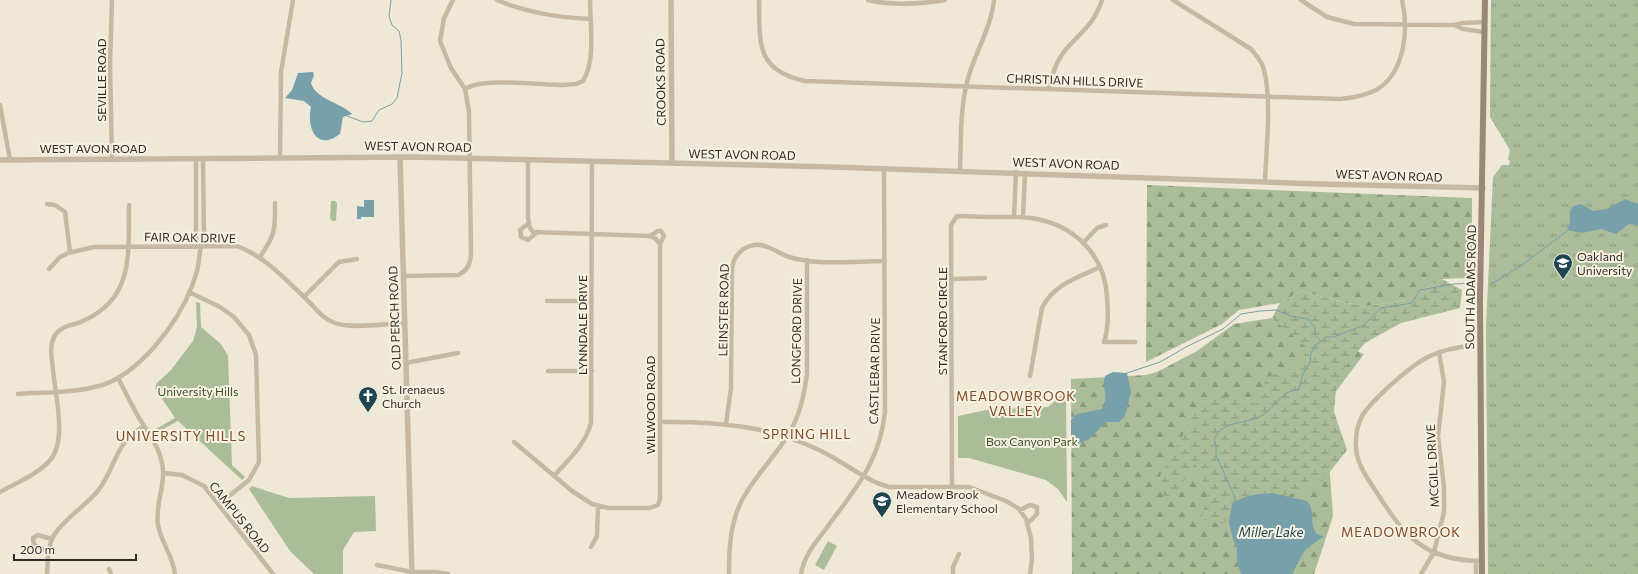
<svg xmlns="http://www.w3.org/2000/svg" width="1638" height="574" viewBox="0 0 1638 574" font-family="Commissioner,sans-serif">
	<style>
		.grass { fill: url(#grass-tufts) }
		.forest { fill: url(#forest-firs) }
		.wetland { fill: url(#wetland-marsh) }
		.green { fill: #aabd98 }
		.water { fill: #77a0aa }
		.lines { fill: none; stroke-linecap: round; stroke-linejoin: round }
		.stream { stroke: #77a0aa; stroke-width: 1 }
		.minor { stroke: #c6b9a4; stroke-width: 4.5 }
		.tertiary { stroke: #c6b9a4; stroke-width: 5.5 }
		.secondary { stroke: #998876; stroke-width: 6 }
		.labels { text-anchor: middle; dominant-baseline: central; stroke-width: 4; stroke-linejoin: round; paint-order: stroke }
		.street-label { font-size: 12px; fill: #322b25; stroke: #f7f1e2 }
		.poi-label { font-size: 12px; fill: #322b25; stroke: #f7f1e2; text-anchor: start }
		.park-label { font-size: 12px; fill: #3b4e2a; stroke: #f7f1e2 }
		.neighbourhood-label { font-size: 13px; letter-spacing: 1px; fill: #7c4723; stroke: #f7f1e2 }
		.water-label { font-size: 13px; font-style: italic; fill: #1d4550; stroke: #f7f1e2 }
	</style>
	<defs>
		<pattern id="grass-tufts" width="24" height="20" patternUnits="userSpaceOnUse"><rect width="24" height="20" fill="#aabd98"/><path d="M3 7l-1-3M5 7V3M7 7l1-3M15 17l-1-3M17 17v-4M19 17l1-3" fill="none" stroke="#8b9a7c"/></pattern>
		<pattern id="forest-firs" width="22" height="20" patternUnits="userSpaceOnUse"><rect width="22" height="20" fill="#aabd98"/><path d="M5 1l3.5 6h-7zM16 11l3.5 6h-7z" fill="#8b9a7c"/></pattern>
		<pattern id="wetland-marsh" width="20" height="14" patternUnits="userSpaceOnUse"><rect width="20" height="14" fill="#aabd98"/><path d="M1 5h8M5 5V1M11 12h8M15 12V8" fill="none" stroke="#8b9a7c"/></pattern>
	</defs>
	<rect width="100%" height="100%" fill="#efe8d7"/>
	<path class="grass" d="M1491 0H1638V574H1488L1486 326 1493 177 1502 165H1509L1510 161 1508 159 1510 150 1490 117Z"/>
	<path class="forest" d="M1147 185 1472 198V247L1468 278 1442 279 1407 300 1367 306 1346 303 1301 291 1280 303 1239 310 1222 324 1146 362Z
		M1272 318 1364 354 1325 406 1333 516 1314 574H1072L1071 379 1146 375 1157 372 1197 351 1234 324Z"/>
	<path class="wetland" d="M1442 279 1462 290 1460 308 1401 323 1365 343 1337 377 1334 412 1347 450 1322 482 1291 494 1246 507 1221 524 1201 520 1209 491 1200 477 1196 463 1167 504 1156 483 1199 406 1216 395 1256 404 1267 377 1298 366 1308 349 1272 318 1280 303 1301 291 1346 303 1367 306 1407 300Z"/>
	<path class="green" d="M331 201H335L337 203 336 221H332L330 218Z
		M196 302 200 303 201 327 221 344 228 356 232 465 245 477 242 480 178 421 156 433 154 430 175 418 155 388 157 383 171 370 193 341 197 327Z
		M1029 388 1031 389V408L1048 407 1066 391 1067 502 1058 489 1046 480 969 458H958V416L991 409 1029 408Z
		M252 486 289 498 375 496 376 531 354 532 343 550V574H314L290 551 249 489Z
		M828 541 837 546 824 570 815 565Z"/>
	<path class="water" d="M313 72 314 75 311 83C315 99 342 103 352 114L343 117 340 134C317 152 306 128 311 107L304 101 285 98 292 90 298 73Z
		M1625 199 1638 204V225L1629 224 1616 234 1601 229 1582 233 1567 230 1570 222V211L1573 206 1581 204 1593 211 1607 209Z
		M364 200H374V217H361V219H357V206L364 207Z
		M1113 372 1127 373 1131 392 1125 416 1119 422H1106L1088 440 1078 443 1071 434V420L1077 414 1102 409C1110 398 1101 388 1105 376Z
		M1272 493 1307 501C1316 511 1308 526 1318 535L1324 536 1305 550 1292 574H1241L1237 562V549L1233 539 1229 522 1232 504C1243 495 1258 494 1272 493Z"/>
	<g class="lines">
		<path class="stream" d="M347 116 363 122 372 121 379 110 392 104 397 98 402 73 401 40 399 31 392 25 389 16 391 0
			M1491 283 1495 282 1522 265 1567 231
			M1127 373 1160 362 1188 346 1223 329 1241 314 1260 311 1276 310 1291 316 1308 319 1315 328V335L1320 340
			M1236 500 1216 455V445L1214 440C1222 420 1242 425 1259 417 1273 410 1276 400 1287 393 1290 391 1295 391 1299 389L1303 374 1310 362 1311 353 1318 343 1327 337H1334L1364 325 1381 308 1412 303 1420 290 1454 284 1476 283"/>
		<path class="minor" d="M497 0C527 13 557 17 590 19
			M759 0C760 43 755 70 805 81L1340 99C1353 98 1364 96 1376 90 1405 73 1409 30 1402 0
			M868 0C893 6 920 4 945 0
			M1173 0 1251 49C1256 55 1262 61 1264 70 1272 99 1266 151 1265 182
			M1301 0 1327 17 1354 24 1454 25 1463 23 1484 22
			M1454 25 1463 29 1484 32
			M1049 88C1052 76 1055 64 1063 53 1079 33 1093 27 1102 0
			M465 89C482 77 541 85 563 85L576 84 583 81C596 61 590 24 590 0
			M0 105 10 160
			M280 158 281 72 293 0
			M112 159 110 64 112 0
			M196 159V240L200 246
			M960 171C961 141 960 111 967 82 974 54 991 29 994 0
			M47 204 55 205 65 212 70 252
			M1014 217 1016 172
			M1023 217 1025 173
			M529 223 520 230 521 237 528 240 537 232
			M650 236 658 231H661L664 236 660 244
			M1084 242 1097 228 1106 225
			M260 257C276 233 275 231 275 203
			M49 269 60 257 68 253 94 247 237 246C264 256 284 278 305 298 315 307 321 318 335 323 349 329 389 324 405 323
			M404 276 458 275C468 270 470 264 471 254L469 112 465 89 451 68 440 41 444 18 453 0
			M952 279 985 278
			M189 292 220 307 234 317 249 335 256 355 259 462 249 480 219 504
			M304 297 339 262 357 259
			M547 301H592
			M1471 346C1457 347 1443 350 1430 356 1412 364 1372 400 1362 416 1358 424 1356 432 1356 440 1354 459 1365 475 1375 490 1404 535 1423 561 1482 561
			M406 363 458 353
			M548 371H592
			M1030 376 1042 308C1054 284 1077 278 1100 267
			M118 378C125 391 131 404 138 416 148 434 162 449 163 471 164 489 155 506 158 525 161 542 173 556 175 574
			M18 394C45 392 73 393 99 386 139 375 178 323 192 286 194 280 197 273 198 266 200 256 199 248 204 239L203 159
			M660 422C715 421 771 426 821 451 841 461 858 474 877 483L889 487H969L1006 501 1018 508 1026 519 1031 538 1032 560 1030 574
			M726 424 731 388 732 268C734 256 742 247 754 245 765 243 778 253 789 257 819 266 854 261 885 261
			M514 442 572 491 592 504 608 508H650L658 505 660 499V244L656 239 650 236 533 232 529 226 528 218V160
			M163 473 182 475 204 486 273 574
			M554 476C569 459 585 445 591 423L592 161
			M952 486 951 225 957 216C969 216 980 217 991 217 1006 217 1022 216 1037 219 1076 227 1105 256 1107 297 1108 313 1109 327 1104 342H1135
			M0 492C16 483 39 474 51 459 67 439 55 394 53 370 52 360 49 347 54 337 60 325 74 326 85 320 135 297 128 251 129 205
			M1020 510 1030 505 1037 507V514L1028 523
			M591 547 597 536 598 506
			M48 551 34 545 33 538 38 535 52 539
			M1476 561V574
			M377 565 412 572H435L448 574
			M109 569 111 574
			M47 574C48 561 47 547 54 535 65 518 84 507 97 492 117 468 112 445 144 426
			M729 574C729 549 730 525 741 502 753 478 774 458 788 435 800 416 804 395 807 374V260
			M801 574C804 555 817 541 828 526 856 488 880 461 885 412L884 169
			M953 574V567L959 554
			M1421 574 1434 552 1444 512V487L1438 436 1444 382 1439 352"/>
		<path class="tertiary" d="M671 0 672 163
			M400 157 412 574
			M0 160 412 157 833 167 1319 184 1483 188"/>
		<path class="secondary" d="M1482 574 1480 300 1485 0"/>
	</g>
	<defs>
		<symbol id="university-pin" viewBox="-11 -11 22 30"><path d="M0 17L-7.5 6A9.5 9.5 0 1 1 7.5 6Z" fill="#1d4550" stroke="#f7f1e2"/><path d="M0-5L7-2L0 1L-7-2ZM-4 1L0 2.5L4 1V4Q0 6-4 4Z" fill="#fff"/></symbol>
		<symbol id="church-pin" viewBox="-11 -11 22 30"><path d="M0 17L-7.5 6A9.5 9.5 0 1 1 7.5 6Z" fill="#1d4550" stroke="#f7f1e2"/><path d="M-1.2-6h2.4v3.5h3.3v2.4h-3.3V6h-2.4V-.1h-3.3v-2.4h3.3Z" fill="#fff"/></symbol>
		<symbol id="school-pin" viewBox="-11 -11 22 30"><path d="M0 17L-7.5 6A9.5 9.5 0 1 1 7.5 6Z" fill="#1d4550" stroke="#f7f1e2"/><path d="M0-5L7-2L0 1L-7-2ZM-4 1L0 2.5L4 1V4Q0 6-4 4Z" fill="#fff"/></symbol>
	</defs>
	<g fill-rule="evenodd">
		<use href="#university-pin" x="1552" y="252" width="22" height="30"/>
		<use href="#church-pin" x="357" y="385" width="22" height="30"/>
		<use href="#school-pin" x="871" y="490" width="22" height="30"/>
	</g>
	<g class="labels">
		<g class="street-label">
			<text transform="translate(101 80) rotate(-90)">SEVILLE ROAD</text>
			<text transform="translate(1075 80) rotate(2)">CHRISTIAN HILLS DRIVE</text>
			<text transform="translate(660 82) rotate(-91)">CROOKS ROAD</text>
			<text transform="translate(418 146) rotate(1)">WEST AVON ROAD</text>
			<text x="93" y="148">WEST AVON ROAD</text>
			<text transform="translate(742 154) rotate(1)">WEST AVON ROAD</text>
			<text transform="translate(1066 163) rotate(2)">WEST AVON ROAD</text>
			<text transform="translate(1389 175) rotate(2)">WEST AVON ROAD</text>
			<text transform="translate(190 237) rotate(1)">FAIR OAK DRIVE</text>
			<text transform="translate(1470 287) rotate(-89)">SOUTH ADAMS ROAD</text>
			<text transform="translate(723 310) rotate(-89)">LEINSTER ROAD</text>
			<text transform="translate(394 318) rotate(-92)">OLD PERCH ROAD</text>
			<text transform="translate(942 321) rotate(-90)">STANFORD CIRCLE</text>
			<text transform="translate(582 325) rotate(-90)">LYNNDALE DRIVE</text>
			<text transform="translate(796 331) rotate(-89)">LONGFORD DRIVE</text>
			<text transform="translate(874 371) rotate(-89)">CASTLEBAR DRIVE</text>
			<text transform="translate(650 405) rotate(-90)">WILWOOD ROAD</text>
			<text transform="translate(1432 466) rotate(-93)">MCGILL DRIVE</text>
			<text transform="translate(240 517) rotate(51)">CAMPUS ROAD</text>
		</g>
		<g class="poi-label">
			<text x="1577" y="256">Oakland<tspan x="1577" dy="14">University</tspan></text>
			<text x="382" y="389">St. Irenaeus<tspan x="382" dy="14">Church</tspan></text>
			<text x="896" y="494">Meadow Brook<tspan x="896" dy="14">Elementary School</tspan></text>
		</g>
		<g class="park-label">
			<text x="198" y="391">University Hills</text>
			<text x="1032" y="441">Box Canyon Park</text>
		</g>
		<g class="neighbourhood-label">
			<text x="1016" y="396">MEADOWBROOK<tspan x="1016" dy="15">VALLEY</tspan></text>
			<text x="807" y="434">SPRING HILL</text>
			<text x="181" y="436">UNIVERSITY HILLS</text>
			<text x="1401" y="532">MEADOWBROOK</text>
		</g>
		<g class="water-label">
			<text x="1271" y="532">Miller Lake</text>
		</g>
	</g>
	<path d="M14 554v6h122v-6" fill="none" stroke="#322b25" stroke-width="2"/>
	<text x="20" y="554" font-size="12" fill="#322b25" stroke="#f7f1e2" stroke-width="3" paint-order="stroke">200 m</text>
</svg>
